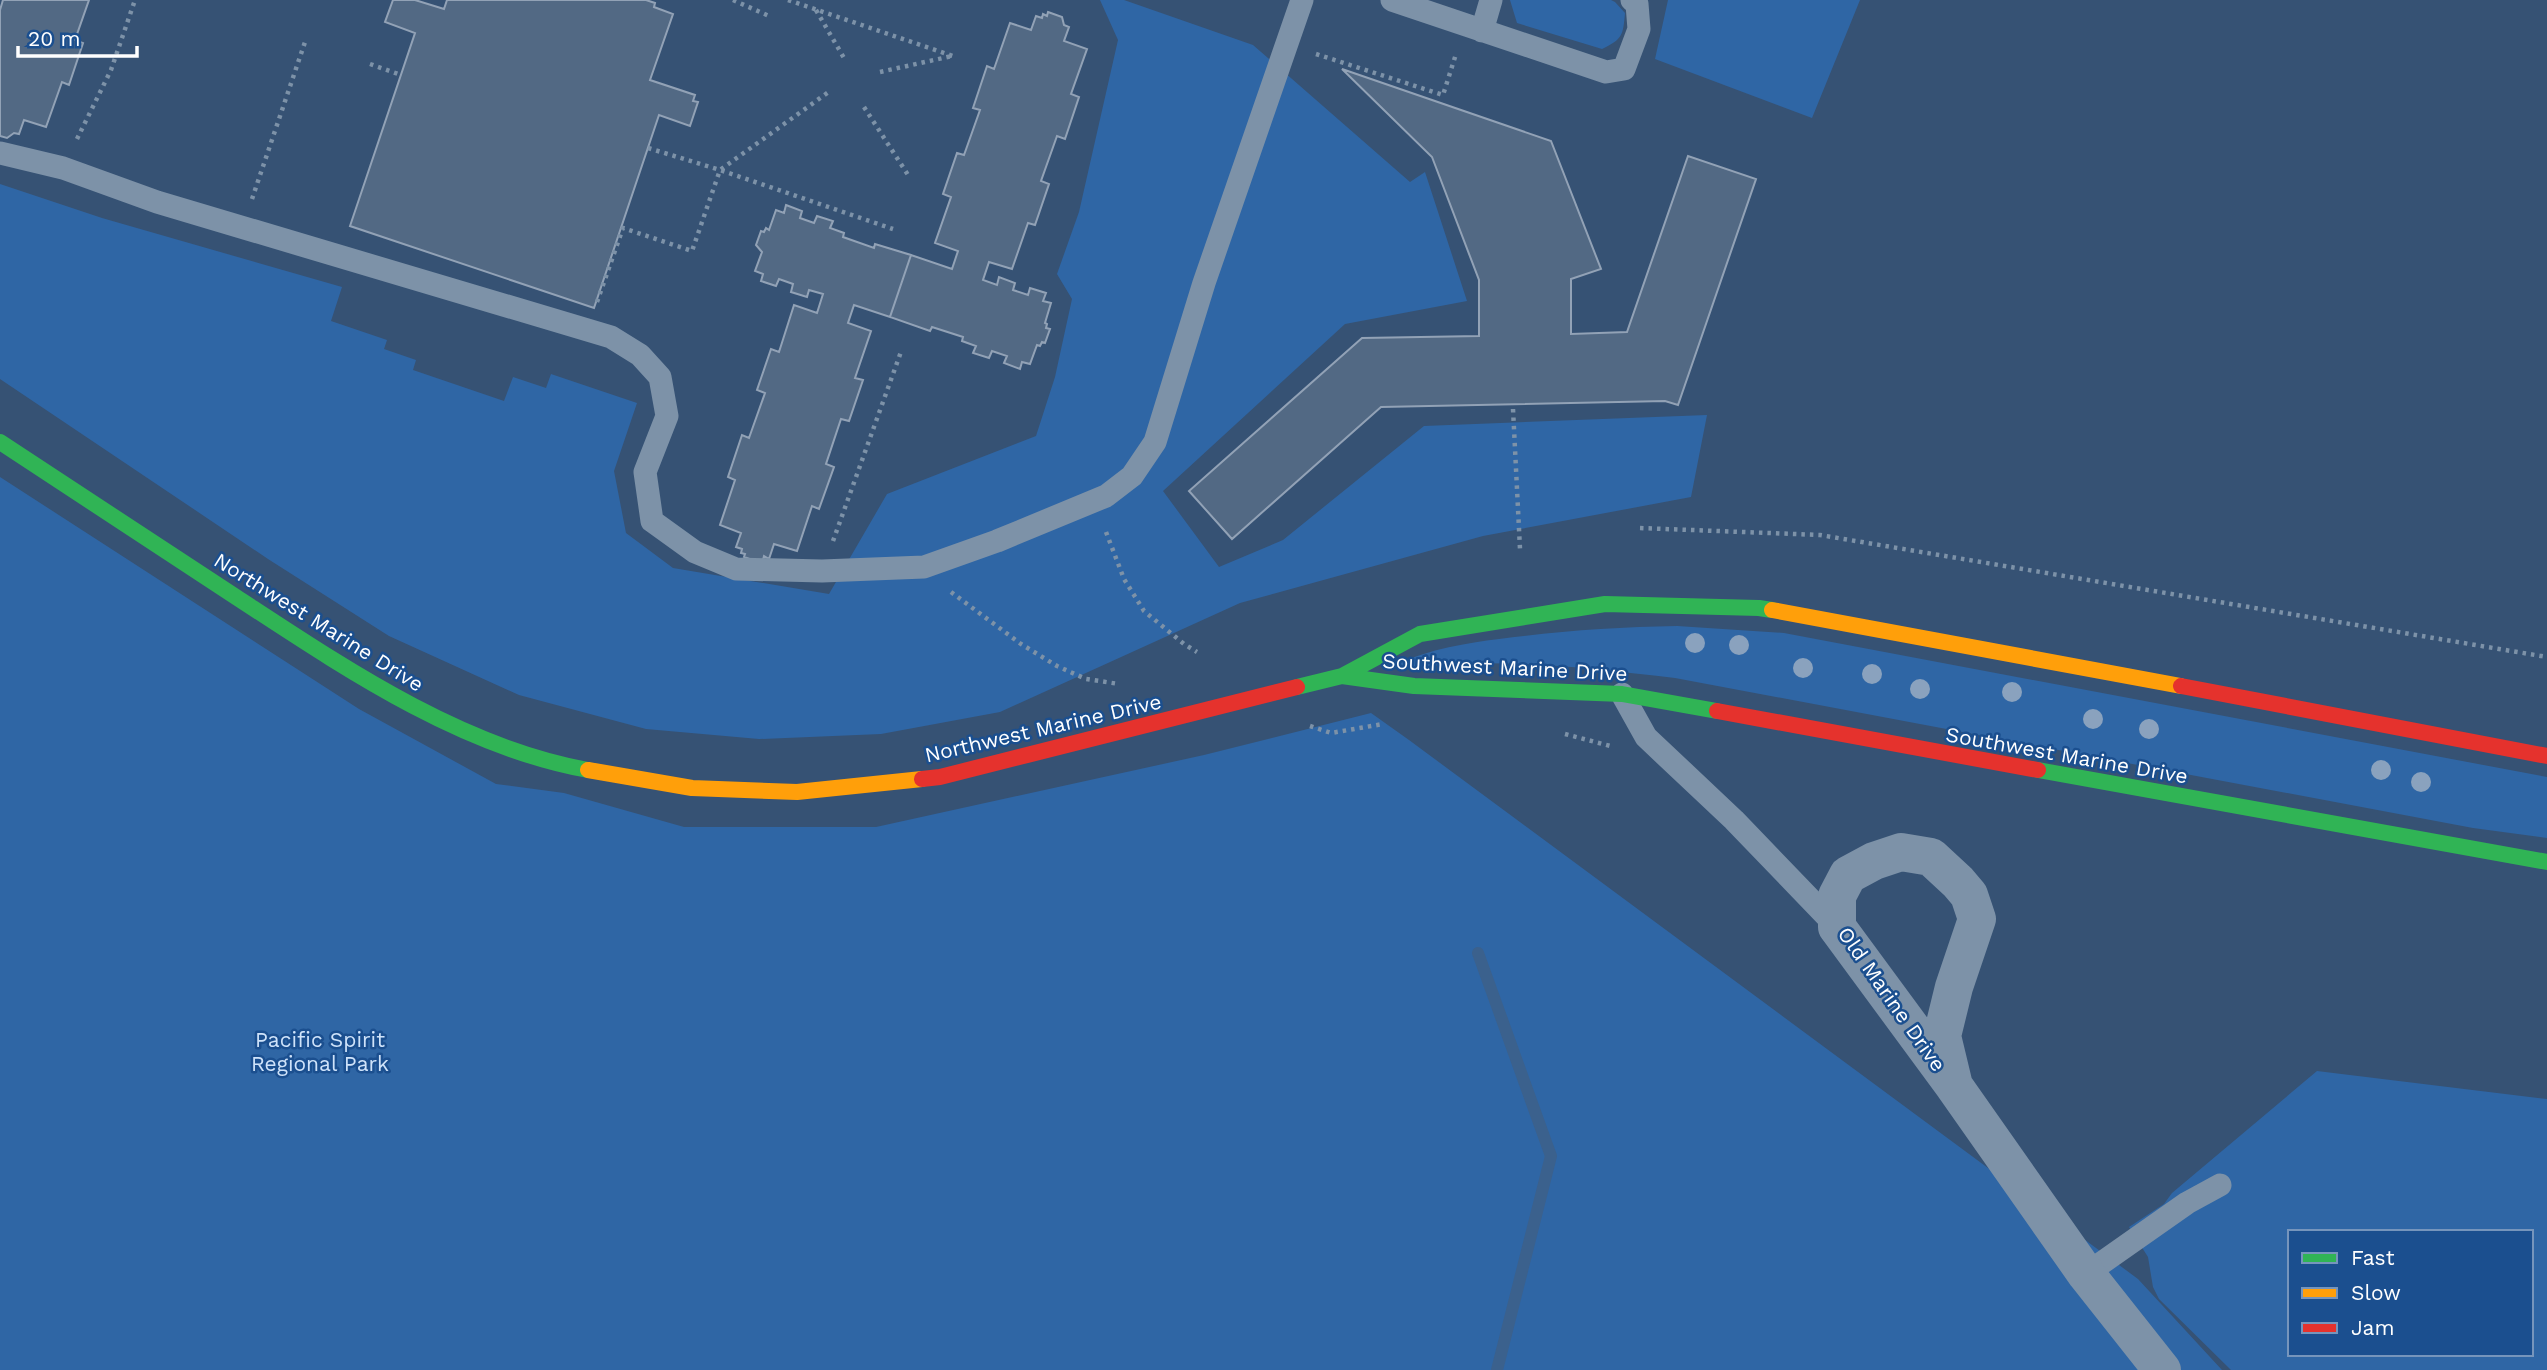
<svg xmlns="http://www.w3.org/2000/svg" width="2547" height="1370" viewBox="0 0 2547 1370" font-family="'Work Sans',sans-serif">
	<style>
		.green { fill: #2f66a5; fill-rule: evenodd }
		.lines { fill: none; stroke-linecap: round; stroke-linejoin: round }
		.stream { stroke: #3b618d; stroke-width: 12 }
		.building { fill: #526984; stroke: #92a2b6; stroke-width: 2 }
		.path { stroke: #7d92a8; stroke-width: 4.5; stroke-dasharray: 3.5 5; stroke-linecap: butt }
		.lane { stroke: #7d92a8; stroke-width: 23 }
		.street { stroke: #7d92a8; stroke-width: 38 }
		.fast { stroke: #30b455; stroke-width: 16 }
		.slow { stroke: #ff9f0a; stroke-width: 16 }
		.jam { stroke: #e5322d; stroke-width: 16 }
		.tree { fill: #8aa2be }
		.labels { text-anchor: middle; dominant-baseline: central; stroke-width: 5; stroke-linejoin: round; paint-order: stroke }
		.street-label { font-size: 21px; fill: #fff; stroke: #1b4f8f }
		.park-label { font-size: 21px; fill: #cfe3fa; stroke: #1b4f8f }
	</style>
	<rect width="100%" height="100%" fill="#365274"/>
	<path class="green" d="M1100 0H1124L1253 45 1410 182 1425 172 1467 301 1345 324 1163 491 1219 567 1283 540 1424 426 1707 415 1691 497 1483 536 1240 603 1000 712 881 734 759 739 646 729 519 695 389 636 268 559 0 379V184L102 218 342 287 331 321 387 340 384 349 416 360 413 370 504 401 513 377 546 388 551 374 637 403 614 471 626 533 673 568 829 594 887 494 1036 436 1055 377 1072 299 1057 274 1079 212 1118 40Z
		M1510 0H1611L1615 2 1625 13C1623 35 1623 39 1602 49L1517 23Z
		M1668 0H1860L1812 118 1655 59Z
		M0 477 359 709 496 784 564 793 684 827H876L1204 755 1371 713 1409 740 2138 1279 2222 1370H0Z
		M1677 626 1784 633 2547 777V838L2473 828 1675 678C1586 668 1494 656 1405 669L1400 663C1430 649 1467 643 1499 639 1559 631 1617 627 1677 626Z
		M2317 1071 2547 1099V1370H2231L2159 1299 2153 1287 2148 1257 2129 1227 2164 1204 2172 1193ZM2290 1232H2531V1354H2290Z"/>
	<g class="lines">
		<path class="stream" d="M1478 953 1551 1156 1497 1370"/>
	</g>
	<path class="building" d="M3 0H89L75 40 83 43 69 85 62 82 46 127 24 120 19 134 14 133 7 138 0 136V10Z
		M393 0H415L444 9 447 0H646L655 3 654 7 673 14 650 80 695 95 693 101 698 102 690 126 659 115 594 308 350 226 415 33 385 22Z
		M1048 12 1062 17 1064 25 1069 27 1064 41 1087 49 1071 94 1079 97 1065 139 1057 136 1041 181 1049 184 1035 225 1028 223 1012 269 989 262 983 280 997 285 999 277 1015 283 1013 290 1028 295 1030 288 1046 293 1043 301 1051 303 1045 323 1047 324 1046 328 1050 329 1045 343 1042 342 1040 346 1037 345 1030 364 1022 362 1020 369 1004 363 1007 356 992 351 989 358 973 353 976 346 962 341 963 337 932 327 930 331 890 317 911 255 952 269 958 251 935 243 951 197 943 194 957 153 964 155 980 110 973 108 987 66 994 69 1010 23 1031 30 1036 16 1042 18 1043 14 1047 16Z
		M1342 69 1551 141 1601 269 1571 279V334L1627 332 1688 156 1756 179 1678 405 1665 401 1381 407 1232 539 1189 491 1362 338 1479 336V280L1432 157Z
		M786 205 802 211 800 218 814 223 817 216 833 221 830 228 844 233 843 237 874 248 875 244 911 255 890 317 854 305 848 323 871 331 855 378 863 380 849 421 841 419 826 464 834 467 819 509 812 506 797 551 774 544 769 559 764 556 763 560 758 562 744 557 745 554 741 553 742 549 736 547 741 533 720 525 735 480 728 477 742 435 749 438 765 393 757 390 771 349 779 352 794 305 817 313 823 294 809 290 807 297 791 292 793 284 779 279 776 286 761 281 763 274 755 271 762 252 756 245 761 231 764 232 766 228 769 230 776 210 784 213Z"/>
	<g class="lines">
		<path class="path" d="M733 0 769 16
			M788 0 953 56
			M816 10 844 58
			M1316 54 1443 95 1456 54
			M370 64 401 75
			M880 72 952 56
			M864 107 910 178
			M77 139 111 70 135 0
			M648 148 720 170 893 229
			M252 199 305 42
			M597 302 623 228 692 251 720 170 830 91
			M1513 409 1520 549
			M1640 528 1820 535 2547 657
			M1106 532 1124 579 1144 611 1184 644 1197 652
			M833 541 902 349
			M951 592 1021 644 1057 666 1086 679 1119 684
			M1310 726 1331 733 1383 724
			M1565 734 1614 747"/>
		<path class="lane" d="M1392 0 1606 72 1624 69 1639 29 1637 4 1632 0
			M1482 31 1491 0
			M0 153 63 168 157 202 611 337 640 355 660 377 667 416 645 472 652 521 695 552 736 569 822 571 924 567 997 541 1106 496 1132 476 1155 442 1204 283 1302 0
			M1622 694 1646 737 1734 820 1837 927
			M2086 1274 2187 1203 2220 1185"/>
		<path class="street" d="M1954 1086 1942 1036 1954 987 1977 919 1969 895 1958 882 1931 857 1901 852 1874 861 1848 875 1837 896V927L1954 1086 2086 1274 2162 1370"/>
		<path class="fast" d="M0 442C79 494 158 545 236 597 343 667 460 747 588 770
			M1342 676 1414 686 1622 694 1717 711
			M1297 687 1342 676 1420 634 1605 604 1759 608 1772 610
			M2038 770 2547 862"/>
		<path class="slow" d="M1772 610 2181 686
			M588 770 692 788 797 792 922 779"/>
		<path class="jam" d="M2181 686 2547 756
			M1717 711 2038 770
			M922 779 940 777 1297 687"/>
	</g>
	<g class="tree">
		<circle cx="1695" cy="643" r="10"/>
		<circle cx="1739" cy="645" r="10"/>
		<circle cx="1803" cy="668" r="10"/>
		<circle cx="1872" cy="674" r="10"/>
		<circle cx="1920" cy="689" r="10"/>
		<circle cx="2012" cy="692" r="10"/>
		<circle cx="2093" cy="719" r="10"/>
		<circle cx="2149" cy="729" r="10"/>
		<circle cx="2381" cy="770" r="10"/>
		<circle cx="2421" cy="782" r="10"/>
	</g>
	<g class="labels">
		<g class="street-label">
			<text transform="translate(319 622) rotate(32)">Northwest Marine Drive</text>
			<text transform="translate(1505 667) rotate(3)">Southwest Marine Drive</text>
			<text transform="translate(1043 728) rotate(-13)">Northwest Marine Drive</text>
			<text transform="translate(2067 755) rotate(10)">Southwest Marine Drive</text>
			<text transform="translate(1892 999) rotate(55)">Old Marine Drive</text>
		</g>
		<g class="park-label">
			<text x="320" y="1039">Pacific Spirit<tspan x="320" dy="24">Regional Park</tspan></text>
		</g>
	</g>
	<rect x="2288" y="1230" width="245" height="126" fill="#1b4f8f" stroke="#7695bc" stroke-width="2"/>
	<rect x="2302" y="1253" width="35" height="10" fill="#30b455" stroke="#7695bc" stroke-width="2"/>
	<text x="2351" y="1265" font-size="21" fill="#ffffff">Fast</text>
	<rect x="2302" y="1288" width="35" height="10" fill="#ff9f0a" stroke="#7695bc" stroke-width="2"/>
	<text x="2351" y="1300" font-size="21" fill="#ffffff">Slow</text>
	<rect x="2302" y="1323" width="35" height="10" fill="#e5322d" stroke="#7695bc" stroke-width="2"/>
	<text x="2351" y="1335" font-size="21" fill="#ffffff">Jam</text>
	<path d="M18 46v10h119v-10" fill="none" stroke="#ffffff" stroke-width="3.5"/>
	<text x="28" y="46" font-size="21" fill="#ffffff" stroke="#1b4f8f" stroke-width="5" paint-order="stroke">20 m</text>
</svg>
